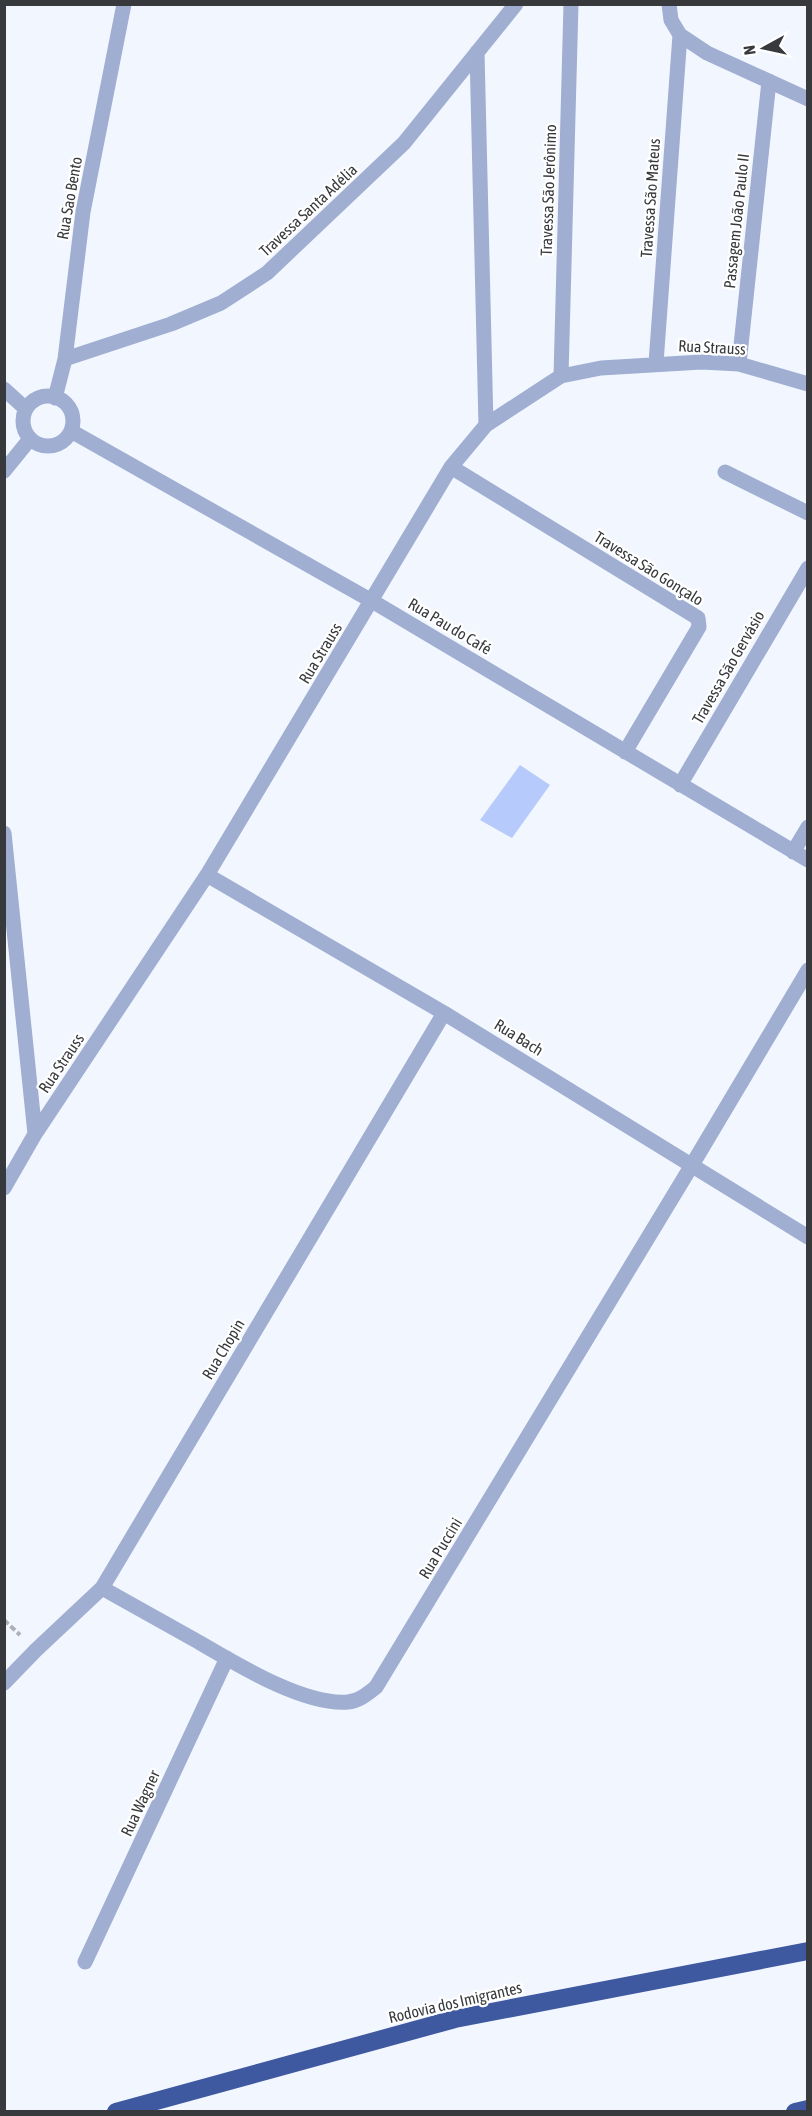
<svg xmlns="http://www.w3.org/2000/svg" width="812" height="2116" viewBox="0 0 812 2116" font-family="'Asap Condensed',sans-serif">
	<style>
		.building { fill: #b6cbfb }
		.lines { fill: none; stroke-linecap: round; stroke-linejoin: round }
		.path { stroke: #adb0b7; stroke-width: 4; stroke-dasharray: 6 3; stroke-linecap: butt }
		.minor { stroke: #9faed1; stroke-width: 15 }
		.highway { stroke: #3f59a1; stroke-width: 18 }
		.labels { text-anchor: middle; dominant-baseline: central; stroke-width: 4.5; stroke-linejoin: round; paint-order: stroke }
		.street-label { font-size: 16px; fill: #37393c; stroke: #fff }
	</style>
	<rect width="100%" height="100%" fill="#f2f6ff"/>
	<path class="building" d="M520 765 550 785 512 838 480 820Z"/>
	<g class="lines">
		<path class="path" d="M4 1620 20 1635"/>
		<path class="minor" d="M669 4 671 20 680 35 707 53 808 99
			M477 52 486 425
			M65 359 171 324 221 303 267 273 404 143 516 4
			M656 363 680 35
			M739 364 769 81
			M561 376 571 4
			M4 389 26 409
			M23 421a25 25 0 1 1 50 0a25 25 0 1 1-50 0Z
			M55 398 65 359 83 212 124 4
			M71 431 372 601 808 860
			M451 467 698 618 699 627 625 752
			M4 471 30 439
			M725 472 808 513
			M680 785 808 568
			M4 833 35 1134
			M793 852 808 827
			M207 875 444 1013 808 1237
			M4 1188 35 1134 207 875 451 467 486 425 561 376 601 368 702 362 739 364 808 384
			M102 1588C133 1605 164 1623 195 1640 233 1662 303 1706 348 1702 359 1701 367 1694 376 1687L692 1165 808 970
			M4 1683 36 1650 102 1588 444 1013
			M85 1962 227 1658"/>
		<path class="highway" d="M116 2112 455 2019 808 1951
			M795 2112 808 2109"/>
	</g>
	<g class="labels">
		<g class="street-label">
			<text transform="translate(548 190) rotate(-88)">Travessa São Jerônimo</text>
			<text transform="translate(69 198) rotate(-80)">Rua Sao Bento</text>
			<text transform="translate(650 198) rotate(-86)">Travessa São Mateus</text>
			<text transform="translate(308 210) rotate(-43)">Travessa Santa Adélia</text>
			<text transform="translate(736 221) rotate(-84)">Passagem João Paulo II</text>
			<text transform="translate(712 347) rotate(3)">Rua Strauss</text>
			<text transform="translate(649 568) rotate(32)">Travessa São Gonçalo</text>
			<text transform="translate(450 626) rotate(31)">Rua Pau do Café</text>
			<text transform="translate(320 653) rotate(-59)">Rua Strauss</text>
			<text transform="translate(728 667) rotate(-60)">Travessa São Gervásio</text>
			<text transform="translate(519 1037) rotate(32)">Rua Bach</text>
			<text transform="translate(61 1063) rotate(-56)">Rua Strauss</text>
			<text transform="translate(223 1349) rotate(-59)">Rua Chopin</text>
			<text transform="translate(440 1548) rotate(-59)">Rua Puccini</text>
			<text transform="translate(140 1803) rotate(-65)">Rua Wagner</text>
			<text transform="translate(455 2002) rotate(-13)">Rodovia dos Imigrantes</text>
		</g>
	</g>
	<rect width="812" height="2116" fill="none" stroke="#37393c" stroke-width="12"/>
	<g transform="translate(764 48) rotate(262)" stroke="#ffffff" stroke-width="4.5" paint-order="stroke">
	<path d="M0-4.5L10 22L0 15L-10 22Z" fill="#37393c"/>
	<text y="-9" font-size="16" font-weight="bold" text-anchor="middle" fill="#37393c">N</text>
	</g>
</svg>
